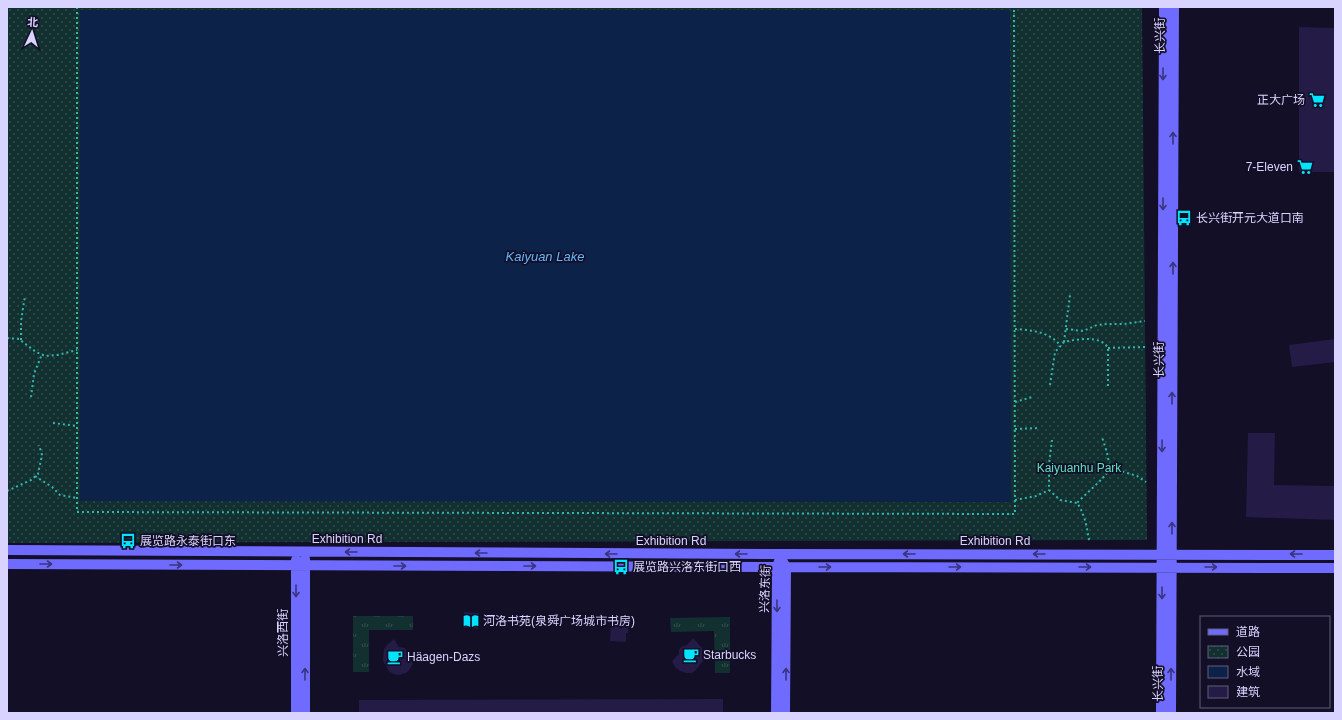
<svg xmlns="http://www.w3.org/2000/svg" width="1342" height="720" viewBox="0 0 1342 720" font-family="Arial,'Noto Sans SC',sans-serif">
	<style>
		.grass { fill: url(#grass-tufts) }
		.park { fill: url(#park-dots) }
		.water { fill: #0c2248 }
		.building { fill: #241b47 }
		.lines { fill: none; stroke-linecap: round; stroke-linejoin: round }
		.path { stroke: #2fb8b0; stroke-width: 2; stroke-dasharray: 2 3; stroke-linecap: butt }
		.secondary { stroke: #6f6bff; stroke-width: 10 }
		.oneway { stroke: #38347d }
		.labels { text-anchor: middle; dominant-baseline: central; stroke-width: 3.5; stroke-linejoin: round; paint-order: stroke }
		.street-label { font-size: 12px; fill: #d9d4ff; stroke: #130f26 }
		.poi-label { font-size: 12px; fill: #d9d4ff; stroke: #130f26; text-anchor: start }
		.park-label { font-size: 12px; fill: #5fe0c0; stroke: #130f26 }
		.water-label { font-size: 13px; font-style: italic; fill: #62b6ff; stroke: #130f26 }
	</style>
	<defs>
		<pattern id="grass-tufts" width="24" height="20" patternUnits="userSpaceOnUse"><rect width="24" height="20" fill="#12302f"/><path d="M3 7l-1-3M5 7V3M7 7l1-3M15 17l-1-3M17 17v-4M19 17l1-3" fill="none" stroke="#344d4e"/></pattern>
		<pattern id="park-dots" width="8" height="8" patternUnits="userSpaceOnUse"><rect width="8" height="8" fill="#12302f"/><path d="M2 2h.1M6 6h.1" fill="none" stroke="#344d4e" stroke-width="1.8" stroke-linecap="round"/></pattern>
	</defs>
	<rect width="100%" height="100%" fill="#130f26"/>
	<path class="grass" d="M353 616H413V630H369V672H353Z
		M730 617V673H715L714 631 671 632 670 618Z"/>
	<path class="park" d="M7 7H1142L1147 540 7 543Z"/>
	<path class="water" d="M80 10H1010L1011 502 80 501Z"/>
	<path class="building" d="M1299 27 1335 28V172H1299Z
		M1335 339V362L1292 367 1289 345Z
		M1248 433H1275L1274 485 1335 486V520L1246 517Z
		M464 612 479 613 478 629 463 628Z
		M611 621H628V633H626V642L610 641Z
		M693 638 702 648 703 661 696 670 692 673H686L680 671 675 667 672 661 679 654V650L681 647 687 645Z
		M394 639 399 647 405 648 407 652V656L413 663 410 669 406 673 399 675 393 674 389 671 383 661 384 649 388 644Z
		M723 699V713H359V700Z"/>
	<g class="lines">
		<path class="path" d="M77 7V512L1015 514 1014 7
			M1015 329C1031 330 1050 332 1061 346
			M1066 329 1083 331 1097 325 1107 324H1124L1145 321
			M7 338 19 339 36 352 45 356 58 355 77 350
			M21 340V321L25 296
			M1064 342 1070 295
			M1108 348 1145 347
			M1050 385 1055 352 1064 342C1077 339 1101 335 1108 348V386
			M31 397 34 374 42 354
			M1015 402 1032 397
			M53 423 77 426
			M1015 429 1038 428
			M1052 440 1049 464V490L1060 500 1077 503
			M1108 467 1137 476 1146 482
			M35 476 52 487 60 495 77 498
			M7 491 31 480 38 474 42 455 39 445
			M1015 500 1036 496 1049 490
			M1089 540C1087 528 1085 514 1077 503 1083 496 1105 478 1108 471 1111 461 1105 447 1102 437"/>
		<path class="secondary" d="M7 550 780 554 1335 555
			M305 559V713
			M783 562 786 567 785 713
			M7 564 777 567 1335 568
			M296 713V560
			M776 713 777 567 779 561
			M1161 713 1164 7
			M1171 713 1174 7"/>
	</g>
	<defs><path id="oneway-shaft" d="M-6 0H5M1.5-3L5.5 0L1.5 3" fill="none" stroke-width="1.6" stroke-linecap="round" stroke-linejoin="round"/></defs>
	<g class="oneway">
		<use href="#oneway-shaft" transform="translate(1163 74) rotate(90)"/>
		<use href="#oneway-shaft" transform="translate(1173 138) rotate(-90)"/>
		<use href="#oneway-shaft" transform="translate(1163 204) rotate(90)"/>
		<use href="#oneway-shaft" transform="translate(1173 268) rotate(-90)"/>
		<use href="#oneway-shaft" transform="translate(1172 398) rotate(-90)"/>
		<use href="#oneway-shaft" transform="translate(1162 446) rotate(90)"/>
		<use href="#oneway-shaft" transform="translate(1172 528) rotate(-90)"/>
		<use href="#oneway-shaft" transform="translate(351 552) rotate(-180)"/>
		<use href="#oneway-shaft" transform="translate(481 553) rotate(-180)"/>
		<use href="#oneway-shaft" transform="translate(611 554) rotate(-180)"/>
		<use href="#oneway-shaft" transform="translate(741 554) rotate(-180)"/>
		<use href="#oneway-shaft" transform="translate(909 554) rotate(180)"/>
		<use href="#oneway-shaft" transform="translate(1039 554) rotate(180)"/>
		<use href="#oneway-shaft" transform="translate(1296 554) rotate(-180)"/>
		<use href="#oneway-shaft" transform="translate(46 564)"/>
		<use href="#oneway-shaft" transform="translate(176 565)"/>
		<use href="#oneway-shaft" transform="translate(400 566)"/>
		<use href="#oneway-shaft" transform="translate(530 566)"/>
		<use href="#oneway-shaft" transform="translate(825 567)"/>
		<use href="#oneway-shaft" transform="translate(955 567)"/>
		<use href="#oneway-shaft" transform="translate(1085 567)"/>
		<use href="#oneway-shaft" transform="translate(1211 567)"/>
		<use href="#oneway-shaft" transform="translate(296 591) rotate(90)"/>
		<use href="#oneway-shaft" transform="translate(1162 593) rotate(90)"/>
		<use href="#oneway-shaft" transform="translate(777 606) rotate(90)"/>
		<use href="#oneway-shaft" transform="translate(305 674) rotate(-90)"/>
		<use href="#oneway-shaft" transform="translate(786 674) rotate(-90)"/>
		<use href="#oneway-shaft" transform="translate(1171 674) rotate(-90)"/>
	</g>
	<defs>
		<symbol id="supermarket-bare" viewBox="-9 -9 18 18"><path d="M-6-5.5h2.5l.6 2H6L4.5 2H-2.5L-4.4-4H-6ZM-1.5 3.2a1.3 1.3 0 1 0 .1 0ZM3 3.2a1.3 1.3 0 1 0 .1 0Z" fill="#00e5ff" stroke="#130f26" stroke-width="2.5" paint-order="stroke"/></symbol>
		<symbol id="bus-bare" viewBox="-9 -9 18 18"><path d="M-5-6H5V4H4V6H2V4H-2V6H-4V4H-5ZM-3.5-4V0h7V-4ZM-3.5 1.2v1.5H-2V1.2ZM2 1.2v1.5H3.5V1.2Z" fill="#00e5ff" stroke="#130f26" stroke-width="2.5" paint-order="stroke"/></symbol>
		<symbol id="library-bare" viewBox="-9 -9 18 18"><path d="M-6-4Q-3-5.5-.7-3.5V5Q-3 3-6 4ZM6-4Q3-5.5 .7-3.5V5Q3 3 6 4Z" fill="#00e5ff" stroke="#130f26" stroke-width="2.5" paint-order="stroke"/></symbol>
		<symbol id="cafe-bare" viewBox="-9 -9 18 18"><path d="M-5.5-4.5H6V0H3Q3 3.5 0 3.5H-2.5Q-5.5 3.5-5.5 0ZM3-3.2v2h1.7v-2ZM-6 4.5H4V6H-6Z" fill="#00e5ff" stroke="#130f26" stroke-width="2.5" paint-order="stroke"/></symbol>
	</defs>
	<g fill-rule="evenodd">
		<use href="#supermarket-bare" x="1306" y="89" width="22" height="22"/>
		<use href="#supermarket-bare" x="1294" y="156" width="22" height="22"/>
		<use href="#bus-bare" x="1173" y="207" width="22" height="22"/>
		<use href="#bus-bare" x="117" y="530" width="22" height="22"/>
		<use href="#bus-bare" x="610" y="556" width="22" height="22"/>
		<use href="#library-bare" x="460" y="610" width="22" height="22"/>
		<use href="#cafe-bare" x="680" y="644" width="22" height="22"/>
		<use href="#cafe-bare" x="384" y="646" width="22" height="22"/>
	</g>
	<g class="labels">
		<g class="street-label">
			<text transform="translate(1160 36) rotate(-90)">长兴街</text>
			<text transform="translate(1159 360) rotate(-90)">长兴街</text>
			<text x="347" y="539">Exhibition Rd</text>
			<text x="671" y="541">Exhibition Rd</text>
			<text x="995" y="541">Exhibition Rd</text>
			<text transform="translate(765 589) rotate(-88)">兴洛东街</text>
			<text transform="translate(283 633) rotate(-90)">兴洛西街</text>
			<text transform="translate(1158 684) rotate(-90)">长兴街</text>
		</g>
		<g class="poi-label">
			<text x="1305" y="100" text-anchor="end">正大广场</text>
			<text x="1293" y="167" text-anchor="end">7-Eleven</text>
			<text x="1196" y="218">长兴街开元大道口南</text>
			<text x="140" y="541">展览路永泰街口东</text>
			<text x="633" y="567">展览路兴洛东街口西</text>
			<text x="483" y="621">河洛书苑(泉舜广场城市书房)</text>
			<text x="703" y="655">Starbucks</text>
			<text x="407" y="657">Häagen-Dazs</text>
		</g>
		<g class="park-label">
			<text x="1079" y="468">Kaiyuanhu Park</text>
		</g>
		<g class="water-label">
			<text x="545" y="256">Kaiyuan Lake</text>
		</g>
	</g>
	<rect width="1342" height="720" fill="none" stroke="#d9d4ff" stroke-width="16"/>
	<rect x="1200" y="616" width="130" height="92" fill="#130f26" stroke="#625e7d"/>
	<rect x="1208" y="629" width="20" height="6" fill="#6f6bff" stroke="#625e7d"/>
	<text x="1236" y="636" font-size="12" fill="#d9d4ff">道路</text>
	<rect x="1208" y="646" width="20" height="12" fill="url(#park-dots)" stroke="#625e7d"/>
	<text x="1236" y="656" font-size="12" fill="#d9d4ff">公园</text>
	<rect x="1208" y="666" width="20" height="12" fill="#0c2248" stroke="#625e7d"/>
	<text x="1236" y="676" font-size="12" fill="#d9d4ff">水域</text>
	<rect x="1208" y="686" width="20" height="12" fill="#241b47" stroke="#625e7d"/>
	<text x="1236" y="696" font-size="12" fill="#d9d4ff">建筑</text>
	<g transform="translate(32 32) rotate(4)" stroke="#130f26" stroke-width="3" paint-order="stroke">
	<path d="M0-3L7 15L0 10L-7 15Z" fill="#d9d4ff"/>
	<text y="-6" font-size="11" font-weight="bold" text-anchor="middle" fill="#d9d4ff">北</text>
	</g>
</svg>
